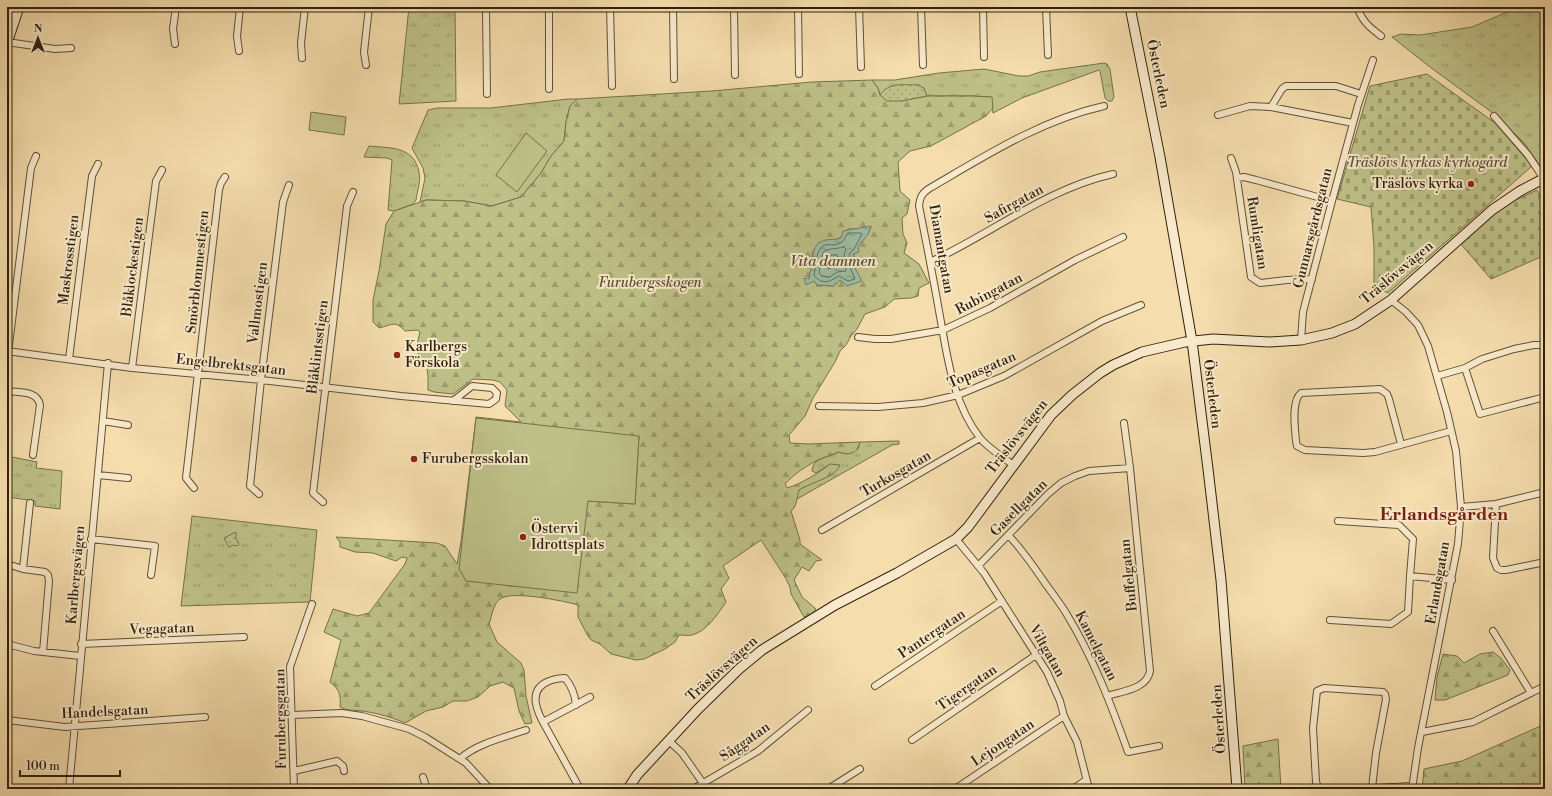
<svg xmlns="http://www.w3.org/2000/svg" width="1552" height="796" viewBox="0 0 1552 796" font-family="'Libre Bodoni',serif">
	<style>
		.grass { fill: url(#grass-tufts); stroke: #76714b }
		.forest { fill: url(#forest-firs); stroke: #76714b; fill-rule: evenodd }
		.cemetery { fill: url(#cemetery-stones); stroke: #76714b }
		.park { fill: url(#park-dots); stroke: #76714b }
		.pitch { fill: #bec088; stroke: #76714b }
		.water { fill: url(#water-ripples); stroke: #717f69 }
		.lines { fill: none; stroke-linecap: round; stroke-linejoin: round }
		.shore { stroke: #66705a; stroke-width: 1 }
		.street-casing { stroke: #605136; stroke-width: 8 }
		.secondary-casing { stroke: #2f220e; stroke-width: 11 }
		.street { stroke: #f8e9ca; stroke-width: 6 }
		.secondary { stroke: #f8e9ca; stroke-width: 9 }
		.poi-dot { fill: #8f2418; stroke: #f8e9ca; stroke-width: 1.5 }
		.labels { text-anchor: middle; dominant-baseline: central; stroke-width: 4; stroke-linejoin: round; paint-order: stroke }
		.street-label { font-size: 14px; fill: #2f220e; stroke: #f8e9ca }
		.park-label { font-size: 14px; font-style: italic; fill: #5a5133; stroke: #f8e9ca }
		.poi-label { font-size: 14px; fill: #2f220e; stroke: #f8e9ca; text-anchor: start }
		.water-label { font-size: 15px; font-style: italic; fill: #50503b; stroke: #f8e9ca }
		.district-label { font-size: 18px; font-weight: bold; fill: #7a1f14; stroke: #f8e9ca }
	</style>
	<defs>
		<pattern id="grass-tufts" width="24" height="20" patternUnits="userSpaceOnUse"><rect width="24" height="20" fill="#bec088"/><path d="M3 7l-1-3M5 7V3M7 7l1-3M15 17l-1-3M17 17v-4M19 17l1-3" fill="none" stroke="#9b9c6e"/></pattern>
		<pattern id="forest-firs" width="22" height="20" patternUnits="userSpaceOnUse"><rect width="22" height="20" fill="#bec088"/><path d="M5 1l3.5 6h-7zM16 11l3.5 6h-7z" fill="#9b9c6e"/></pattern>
		<pattern id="cemetery-stones" width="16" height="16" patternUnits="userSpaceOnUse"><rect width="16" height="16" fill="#bec088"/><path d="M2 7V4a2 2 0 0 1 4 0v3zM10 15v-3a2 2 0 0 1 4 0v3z" fill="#9b9c6e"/></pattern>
		<pattern id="park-dots" width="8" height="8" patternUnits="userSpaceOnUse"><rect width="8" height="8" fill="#bec088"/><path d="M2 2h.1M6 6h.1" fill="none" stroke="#9b9c6e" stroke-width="1.8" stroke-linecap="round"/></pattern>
		<pattern id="water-ripples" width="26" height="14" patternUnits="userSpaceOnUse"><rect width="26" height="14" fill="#9dbda5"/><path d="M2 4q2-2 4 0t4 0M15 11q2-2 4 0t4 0" fill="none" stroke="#809985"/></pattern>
	</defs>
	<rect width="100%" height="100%" fill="#f5ddad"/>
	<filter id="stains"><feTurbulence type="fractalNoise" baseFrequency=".005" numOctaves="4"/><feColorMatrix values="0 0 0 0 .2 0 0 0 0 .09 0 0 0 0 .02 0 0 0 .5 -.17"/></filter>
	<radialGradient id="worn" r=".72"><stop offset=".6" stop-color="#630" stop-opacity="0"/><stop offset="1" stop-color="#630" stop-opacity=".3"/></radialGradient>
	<path class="grass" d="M409 7H455L456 101 399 104Z
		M1519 7H1545V168L1541 167 1525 144 1497 116 1430 67 1392 37 1401 34 1420 35 1472 27Z
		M1104 63 1107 64 1110 69 1114 97 1112 101H1108L1105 98 1100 71 1099 70 1022 98 993 113 991 97 972 96H927L901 101 880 95 878 88 872 80H895L939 73 984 69 1019 76H1028L1040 72Z
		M568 99H577L570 106 566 122 564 141 551 156 541 173 521 197 492 206 464 201 426 200 420 202 425 178 423 168 412 148 428 110 437 108H491Z
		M369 146C390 148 414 146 419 172 421 181 417 192 416 200L413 204 394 211 388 210 392 160 387 158 364 157Z
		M7 394H12L7 441Z
		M899 441V444L892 445 797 499 795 496 799 490 815 481 830 464 816 473 812 471C812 458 828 458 838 452L847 454 858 449 860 442Z
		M7 456 37 462 36 468 62 471 60 509 35 506V501L7 497Z
		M192 516 317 530 310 602 181 606Z"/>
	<path class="forest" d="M872 80 878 88 880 95 901 101 927 96H972L992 97 993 108 986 116 931 146 910 151 898 162 900 191 910 200 907 214 902 218 903 234 907 243 904 253 919 264 929 283 919 288 918 296 911 298 894 299 885 307 865 314 857 329 851 336 846 345 840 351 835 362 813 398 805 416 789 435 790 443 809 444 860 442C856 455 850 455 838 452 831 456 823 457 816 461 805 467 794 474 785 484L787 488C803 483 817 474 830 464L840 465C835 478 811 482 799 490 797 496 797 507 791 511L800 540V544L822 560 816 561 809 571 802 567 794 580 802 597 816 609 812 614 804 617 791 594 790 587 785 577 761 540 723 566 729 578 721 589 726 602C718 614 706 632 692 635 688 636 683 635 679 635L675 642 665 649 644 659 636 660 611 654 600 644 591 640 588 636 578 617V605C564 601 511 590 500 599 493 604 492 616 489 624L497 642 521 663 524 670 526 696 532 723 525 724 519 711 514 688 503 682 490 686 478 697 467 701H453L443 707 426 711 405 723C391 717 377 713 362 711 354 710 347 711 340 707 341 695 340 690 330 682L341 640 324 632 333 609 357 616 369 613 405 564 407 558 402 557 396 561 373 553 355 552 340 547V542L336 537 437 543 445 546 457 564 461 542 476 417 521 422 505 406 507 390 500 382 493 380 473 379 453 394 434 392 428 390V376L426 361 421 360 416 349 420 332 418 330 405 331C395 320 392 325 379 328L373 322V300L379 271 386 224 394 211 426 200 464 201 492 206 521 197 541 173 551 156 564 141 566 122 570 106 577 99 712 91 812 82ZM871 227C867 239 850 250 853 264 854 269 859 275 861 281L840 280 834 286 817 285 814 281 809 279 813 261 812 252 825 240C838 241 840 239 848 229H858ZM639 436 635 504 588 501Z
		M1493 652 1501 658 1510 670 1508 675 1445 700H1435L1437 677 1443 654 1457 656 1464 663 1480 654Z
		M1545 724V789H1422L1424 769 1462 761Z
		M1278 739 1281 789H1245L1243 746Z"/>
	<path class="cemetery" d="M1427 74 1495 123 1532 166 1388 293 1374 286V247L1371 207 1337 199 1370 86Z
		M1537 190 1545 206V255L1491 279 1460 243 1492 214 1505 205Z"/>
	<path class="park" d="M918 85 924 88 927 96 901 101H887L880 95C888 82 904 85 918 85Z
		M236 532V539L239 544 237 546 233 545 229 547 224 538Z"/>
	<path class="pitch" d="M311 112 346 117 344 135 309 130Z
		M526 133 547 151 517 192 496 175Z
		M476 418 639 436 635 504 588 501 577 593 466 581 459 569Z"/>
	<path class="water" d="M871 226 868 234 858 247 859 252 853 254 856 260 853 264 862 281 847 286 840 280 834 286 817 285 814 281 806 285 804 278 809 279C810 273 811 268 812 263 814 254 812 243 826 240 831 239 836 240 841 238L843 231Z"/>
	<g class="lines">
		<path class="shore" d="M848 233H860L862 234 854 249 849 254 851 260 849 265 855 279 848 281 839 276C828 282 824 285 814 276 816 266 815 249 825 245 828 244 831 245 834 245 837 244 841 243 843 241Z
			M844 247 846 249 844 255 846 271 837 272 830 277 822 276 819 273 823 252C829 248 837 249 844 247Z
			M837 255 839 259 838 265 828 269V256Z"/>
		<defs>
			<path id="street" d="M486 7 487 94
				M549 7V89
				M610 7 612 86
				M673 7 674 79
				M734 7 735 75
				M798 7 799 74
				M859 7 861 67
				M921 7 923 65
				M983 7 984 57
				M1046 7 1048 55
				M1357 7C1363 22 1368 26 1381 36
				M7 42 55 49 71 48
				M175 44 173 29 176 7
				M239 51 237 36 240 7
				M302 58 301 43 305 7
				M366 65 364 52 369 7
				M1271 107 1282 89 1286 86H1336L1361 94
				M1218 115 1250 106 1271 107 1353 123
				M1494 116 1528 155 1544 179
				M1231 158 1236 172 1251 277 1260 283 1287 280 1312 279
				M1237 178 1244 177 1256 180 1332 201
				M930 262C991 234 1046 189 1113 174
				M1391 300 1406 312 1418 325 1428 346 1447 412 1456 451 1461 507 1458 544 1418 748 1412 789
				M858 337 875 339H891L943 330 990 308 1075 260 1123 237
				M1301 340 1303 312 1332 201 1358 105 1373 60
				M7 351 132 368 261 380 401 396 489 404 496 399 497 393 492 388 472 386 453 401
				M69 359 92 176 98 164
				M7 361 31 168 36 156
				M132 368 156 181 162 170
				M1465 368 1480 414 1545 397
				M1437 376 1465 368 1482 359 1514 349 1534 345H1545
				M7 391C19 393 37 390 40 405L33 455
				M819 406 878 407 923 403 958 395 1004 376 1102 321 1141 305
				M103 421 128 425
				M1401 444 1389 399 1387 394 1380 389 1301 393C1291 401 1295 429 1296 441L1297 446 1305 450 1363 453 1375 452 1451 431
				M1013 465C1002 456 989 449 980 438 952 402 947 354 939 311 933 276 926 241 919 206 920 197 922 193 930 188 985 156 1041 120 1104 106
				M98 475 128 478
				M194 488 186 478 219 190 221 183 225 177
				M259 494 250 486 261 380 283 202 289 185
				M323 502 313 493 347 206 353 192
				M1496 504 1493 558 1497 568 1501 570H1506L1545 562
				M1461 507 1496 504 1545 492
				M1338 521 1399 525 1413 539 1410 576
				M822 530 980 438
				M1008 535C1022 549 1034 567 1045 583 1052 593 1060 603 1066 613 1093 657 1111 704 1128 752L1159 746
				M91 539 155 546 151 575
				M956 539 984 573 1047 672 1060 701 1064 716 1077 742 1089 789
				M7 564 23 569 45 572 48 575 49 581 43 652
				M978 566 1048 494 1061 483 1075 476 1089 471 1130 468
				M23 569 30 503
				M1330 620 1391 624 1408 612 1410 576 1452 580
				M1493 631 1531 693
				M7 644 34 651 80 656
				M81 644 244 637
				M875 686 1002 601
				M1107 696C1123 691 1147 689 1150 671L1130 468 1124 423
				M293 715 342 713 362 716 409 729 425 737 466 763 490 789
				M7 720 65 727 205 717
				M543 722C535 707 529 689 549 681 555 679 559 678 565 678 571 685 575 695 576 705
				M1422 732 1473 722 1545 686
				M912 740 1036 655
				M669 741 682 753 707 789
				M460 759C475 744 506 737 526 730
				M294 771 337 761 343 766 344 771
				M423 777 427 789
				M7 788 20 789
				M69 789 108 363
				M294 789 290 667 312 604
				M580 789 543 722 590 697
				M693 789 758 751 808 710
				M828 789 860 769
				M955 789 1064 716
				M1073 789 1086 780
				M1319 789 1316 782 1313 728 1317 691 1324 688 1383 692 1385 694 1386 699 1376 753 1372 788
				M1355 789 1412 786"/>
			<path id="secondary" d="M1130 7 1160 157 1192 341 1208 469 1221 580 1237 789
				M7 43 19 7
				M628 789 637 775 698 709 739 669 762 650 835 605 897 573 956 539 968 527 1051 415 1072 395 1100 373 1113 365 1142 352 1185 342 1213 339 1269 342 1301 340 1332 333 1355 324 1391 300 1492 210 1520 191 1545 178"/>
		</defs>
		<use href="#street" class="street-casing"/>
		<use href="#secondary" class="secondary-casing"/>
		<use href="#street" class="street"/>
		<use href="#secondary" class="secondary"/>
	</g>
	<g class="poi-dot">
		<circle cx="1471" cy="184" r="4"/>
		<circle cx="397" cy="355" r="4"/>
		<circle cx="414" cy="459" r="4"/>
		<circle cx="523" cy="537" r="4"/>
	</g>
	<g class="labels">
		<g class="street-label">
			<text transform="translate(1158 74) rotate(78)">Österleden</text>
			<text transform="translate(1014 204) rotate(-29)">Safirgatan</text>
			<text transform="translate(1313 228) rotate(-76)">Gunnarsgårdsgatan</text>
			<text transform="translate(1257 233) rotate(81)">Rumligatan</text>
			<text transform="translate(941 249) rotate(80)">Diamantgatan</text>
			<text transform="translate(69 260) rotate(-83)">Maskrosstigen</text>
			<text transform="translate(133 267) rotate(-83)">Blåklockestigen</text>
			<text transform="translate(198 272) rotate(-84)">Smörblommestigen</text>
			<text transform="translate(1397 273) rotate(-40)">Träslövsvägen</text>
			<text transform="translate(989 294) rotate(-28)">Rubingatan</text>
			<text transform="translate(258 303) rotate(-83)">Vallmostigen</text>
			<text transform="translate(318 347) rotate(-83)">Blåklintsstigen</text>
			<text transform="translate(231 365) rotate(6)">Engelbrektsgatan</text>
			<text transform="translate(982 370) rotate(-23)">Topasgatan</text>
			<text transform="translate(1212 394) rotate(83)">Österleden</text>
			<text transform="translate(1017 437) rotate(-52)">Träslövsvägen</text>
			<text transform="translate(896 474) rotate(-30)">Turkosgatan</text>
			<text transform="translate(1019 508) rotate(-45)">Gasellgatan</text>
			<text transform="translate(76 575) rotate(-85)">Karlbergsvägen</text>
			<text transform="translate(1129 575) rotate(-96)">Buffelgatan</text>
			<text transform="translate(1438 583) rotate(-80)">Erlandsgatan</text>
			<text transform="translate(162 629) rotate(-2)">Vegagatan</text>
			<text transform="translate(932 634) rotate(-34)">Pantergatan</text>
			<text transform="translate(1096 646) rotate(63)">Kamelgatan</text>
			<text transform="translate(1047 651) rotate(60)">Viltgatan</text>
			<text transform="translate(722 669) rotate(-42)">Träslövsvägen</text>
			<text transform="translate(967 688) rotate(-35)">Tigergatan</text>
			<text transform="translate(105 712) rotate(-3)">Handelsgatan</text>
			<text transform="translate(281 719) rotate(-91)">Furubergsgatan</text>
			<text transform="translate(1219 719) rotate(-94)">Österleden</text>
			<text transform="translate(745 742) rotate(-35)">Såggatan</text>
			<text transform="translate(1003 743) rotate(-34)">Lejongatan</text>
		</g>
		<g class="park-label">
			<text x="1427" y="163">Träslövs kyrkas kyrkogård</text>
			<text x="650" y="283">Furubergsskogen</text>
		</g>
		<g class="poi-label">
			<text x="1463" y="184" text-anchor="end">Träslövs kyrka</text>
			<text x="405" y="347">Karlbergs<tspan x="405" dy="16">Förskola</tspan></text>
			<text x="422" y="459">Furubergsskolan</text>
			<text x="531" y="529">Östervi<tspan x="531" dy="16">Idrottsplats</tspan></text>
		</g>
		<g class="water-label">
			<text x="833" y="261">Vita dammen</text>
		</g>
		<g class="district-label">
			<text x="1444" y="514">Erlandsgården</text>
		</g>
	</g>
	<rect width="1552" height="796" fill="none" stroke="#f5ddad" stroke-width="24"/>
	<rect x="8" y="8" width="1536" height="780" fill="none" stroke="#2f220e" stroke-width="2"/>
	<rect x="12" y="12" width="1528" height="772" fill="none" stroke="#2f220e"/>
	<g transform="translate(38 38)" stroke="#f8e9ca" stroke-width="3" paint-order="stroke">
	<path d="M0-3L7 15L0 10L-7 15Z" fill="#2f220e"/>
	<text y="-6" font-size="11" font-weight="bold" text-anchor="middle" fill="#2f220e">N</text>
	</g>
	<path d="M20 770v6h100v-6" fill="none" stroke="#2f220e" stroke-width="2"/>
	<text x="26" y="770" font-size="12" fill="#2f220e" stroke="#f8e9ca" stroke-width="3" paint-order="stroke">100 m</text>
	<rect width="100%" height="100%" filter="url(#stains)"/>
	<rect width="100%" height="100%" fill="url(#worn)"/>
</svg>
